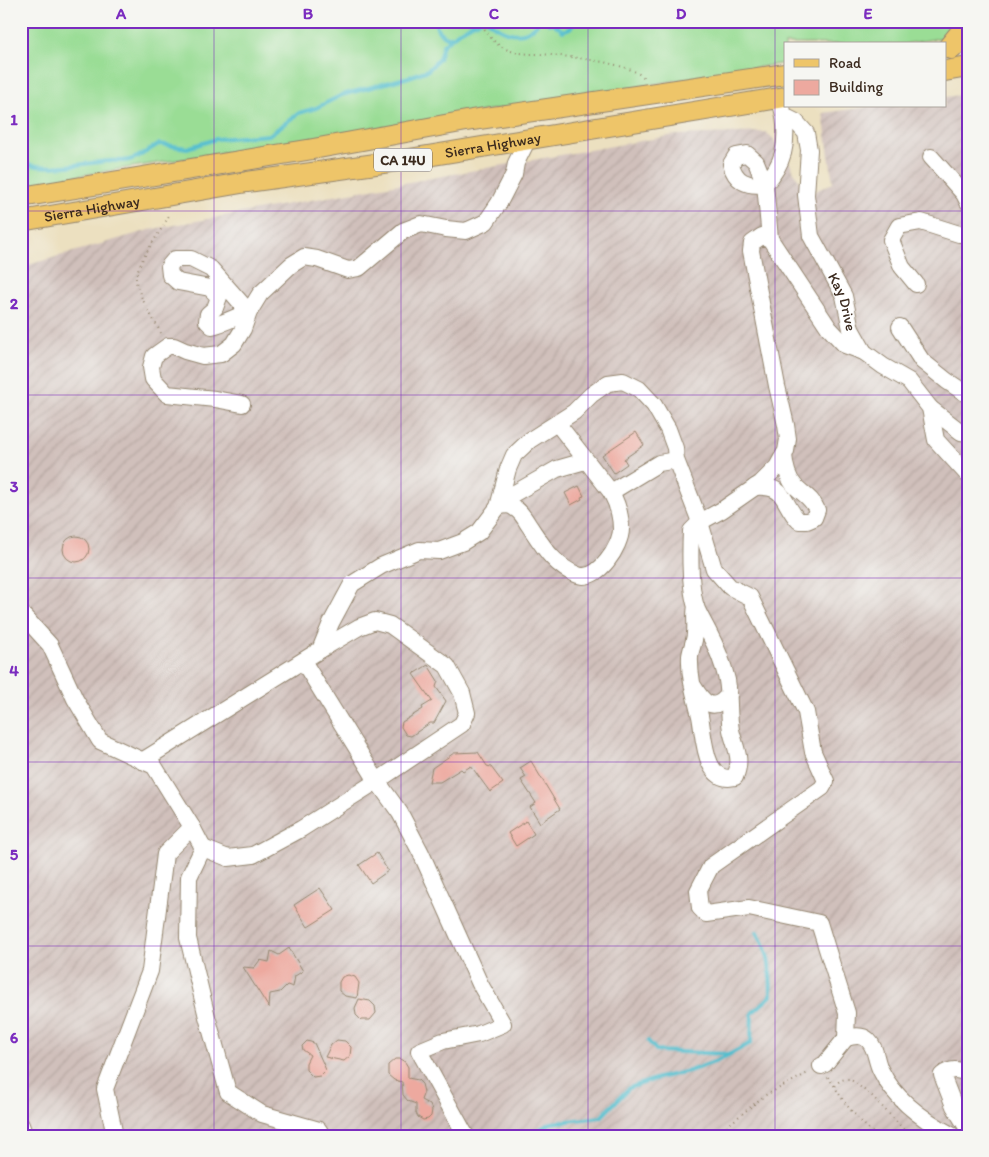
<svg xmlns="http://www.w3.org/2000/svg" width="989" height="1157" viewBox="0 0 989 1157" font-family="Itim,sans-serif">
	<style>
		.industrial { fill: url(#industrial-furrows) }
		.grass { fill: #9add95; stroke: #6a845a }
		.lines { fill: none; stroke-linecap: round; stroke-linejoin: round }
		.stream { stroke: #53bece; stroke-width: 4 }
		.building { fill: #eda99f }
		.minor-casing { stroke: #94856f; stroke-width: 18 }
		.major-casing { stroke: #94856f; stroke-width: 22 }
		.highway-casing { stroke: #94856f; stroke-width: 26 }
		.path { stroke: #94856f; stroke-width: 2; stroke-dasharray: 1 4; stroke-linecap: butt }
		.minor { stroke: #fff; stroke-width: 16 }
		.major { stroke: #eec569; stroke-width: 20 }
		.highway { stroke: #eec569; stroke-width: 24 }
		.grid { fill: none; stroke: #7b2cbf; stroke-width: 1; stroke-opacity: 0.55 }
		.labels { text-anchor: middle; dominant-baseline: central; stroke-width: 5; stroke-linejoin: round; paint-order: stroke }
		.shield { fill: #f6f6f2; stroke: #73675e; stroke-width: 1 }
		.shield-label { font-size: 14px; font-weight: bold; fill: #3b2a1e }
		.street-label { font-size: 15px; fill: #3b2a1e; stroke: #f6f6f2 }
		.neatline { fill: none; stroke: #7b2cbf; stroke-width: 2 }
		.grid-label { font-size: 16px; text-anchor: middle; font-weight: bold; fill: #7b2cbf }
	</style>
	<defs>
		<pattern id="industrial-furrows" width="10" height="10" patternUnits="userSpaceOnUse" patternTransform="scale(1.25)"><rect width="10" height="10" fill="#d0c0bb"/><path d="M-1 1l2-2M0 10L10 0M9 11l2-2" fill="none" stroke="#b4a5a0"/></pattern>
	</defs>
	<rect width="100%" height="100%" fill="#f6f6f2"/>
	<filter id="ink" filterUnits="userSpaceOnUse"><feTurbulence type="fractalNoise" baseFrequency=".02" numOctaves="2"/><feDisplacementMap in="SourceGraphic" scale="10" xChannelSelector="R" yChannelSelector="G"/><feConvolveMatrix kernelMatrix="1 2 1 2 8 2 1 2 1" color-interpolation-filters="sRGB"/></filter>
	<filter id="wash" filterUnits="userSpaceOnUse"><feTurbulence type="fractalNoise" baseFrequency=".0096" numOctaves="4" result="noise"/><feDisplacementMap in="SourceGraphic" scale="20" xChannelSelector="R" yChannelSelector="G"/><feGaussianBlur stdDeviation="1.12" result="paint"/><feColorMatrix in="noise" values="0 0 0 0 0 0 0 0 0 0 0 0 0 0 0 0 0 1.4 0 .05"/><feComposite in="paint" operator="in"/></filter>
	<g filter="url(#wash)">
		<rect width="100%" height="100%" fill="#ece0c0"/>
		<path class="industrial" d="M968 94V1136H21V267L153 229 481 169 675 135 766 132 784 152 806 195 833 183 823 113 875 106H945V97Z"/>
		<path class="grass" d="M21 21H963L946 37 904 44H785V63L76 176 21 188Z"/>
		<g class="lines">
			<path class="stream" d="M434 21 439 32 447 37H453
				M488 21C502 33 523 41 537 24V21
				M545 21 549 24 552 22 563 31 570 28 576 21
				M21 161C41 173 86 163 109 161 116 160 123 162 129 160 140 158 149 149 159 144L187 148 216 139 269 135 299 113 316 108 342 95 409 77 428 70 439 59 443 45 460 31 474 23 480 21
				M648 1041 657 1051 728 1054
				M524 1136 535 1132 551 1123 601 1117 629 1088 658 1078 689 1071 717 1061 751 1043 752 1013 771 996C770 969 771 956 757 932"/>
		</g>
		<g id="blocks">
			<path class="building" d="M636 432 644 445 624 459 627 464 614 473 602 455Z
				M579 486 584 496 581 497 582 499 571 505 565 493Z
				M63 549a13 13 0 1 1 26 0a13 13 0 1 1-26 0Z
				M428 665 438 681 436 687 446 701 434 723H430L411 736 406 735 401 727 402 722 423 709 422 707 432 701 413 674Z
				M478 752 487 766 491 767 503 783 490 792 471 766 463 771 461 769 440 782H429L432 768 454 753Z
				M531 761 560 809 540 823 530 807 536 803 521 780 526 777 520 768Z
				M526 821 534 834 516 846 508 833Z
				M377 853 388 871 371 883 359 865Z
				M320 888 335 910 308 927 294 905Z
				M289 948 303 971 295 976 293 987 287 985 280 992 270 994 269 1008 243 967 254 968 260 960 269 962 271 951 279 955Z
				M348 975 355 977 359 983 357 998 345 996 339 991V982L342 977Z
				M359 999 370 1001 375 1006 376 1013 370 1020H361L356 1015 355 1008Z
				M337 1040 345 1041 351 1047 350 1056 344 1061 325 1057 331 1045Z
				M307 1041 314 1043 326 1070 320 1076 313 1077 306 1070V1063L310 1055 303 1050 302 1046Z
				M395 1059H400L405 1062 408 1067V1078L418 1080 422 1084 424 1092 421 1100 430 1105 432 1110 431 1116 428 1119 423 1120 418 1117 416 1113V1104L408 1101 403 1095 402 1082 394 1080 388 1075V1065Z"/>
		</g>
	</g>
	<g filter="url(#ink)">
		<use href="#blocks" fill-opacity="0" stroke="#94856f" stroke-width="1"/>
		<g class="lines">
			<defs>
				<g id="minor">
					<path id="s1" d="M780 98 784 116 796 122 806 133 809 150 806 195 811 236 844 296 851 329 864 352 883 366 909 381 930 408 936 440 968 475"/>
					<path d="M931 157 964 194 968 202"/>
					<path d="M770 239 765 184 756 162 747 154 736 156 731 164C735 181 747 187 765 184 784 163 788 144 784 116"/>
					<path d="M175 259H191L211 269 249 312C237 316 225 323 212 326L207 321 208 314 215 308 219 297 210 288 178 282 170 275 169 266Z"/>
					<path d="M916 284 902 267 891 240 899 226 921 222 959 234 968 233"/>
					<path d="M900 327 922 361 947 381 968 395"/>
					<path d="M242 404 215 399 167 394 153 379 151 367 154 356 168 346H174L185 351 203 356 221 354 234 344 243 329 249 312 260 294 291 265 304 257 317 259 348 270 359 268 403 231 421 224 446 229 466 231 486 222 499 203 514 174 516 163 528 139"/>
					<path d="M930 408 961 432 968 433"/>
					<path d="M755 487C788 485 781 503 799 521H807L814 518 817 510C812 498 804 495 795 486 787 478 785 466 784 455"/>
					<path d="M611 492 659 463 676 460"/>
					<path d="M498 507C505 505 510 504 516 509 521 512 525 519 528 524 541 543 554 567 578 575 598 582 621 546 621 529 621 516 617 503 611 492L557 423"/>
					<path d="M498 507 513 494 557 469 585 461"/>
					<path d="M696 606C694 615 696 624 695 633 695 641 691 648 690 656 689 677 695 696 700 716 704 735 704 785 735 777 743 758 735 748 731 730 728 713 730 697 727 680 723 663 716 646 708 631 704 623 699 615 696 607 689 585 690 553 691 531L700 522 722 510 761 483 777 467 786 451 788 439 786 425 777 386 751 251 752 243 762 236 770 239 829 328 845 345 864 352"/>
					<path d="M21 613 50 645 75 699 100 741 154 766 192 827"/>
					<path d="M320 650 359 627 375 621 390 625 447 666 462 693 467 713 462 724 377 781 400 813 421 853 480 984 503 1024 479 1034 443 1041 419 1051 466 1136"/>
					<path d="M694 687C704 704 714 713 729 694"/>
					<path d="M142 761 320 650 331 623 352 584 381 566 419 550 439 551 463 542 479 532 498 507 508 469 514 455 530 440 574 412 591 395 608 383 623 381 639 389 654 405 668 429 675 448 676 460 700 522 714 569 730 587 750 597 806 712 813 752 826 781 822 788 711 866 698 891 700 908 706 914 749 908 819 923 847 1013 846 1038 825 1064 821 1066"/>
					<path d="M203 848 228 858 253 855 301 829 377 781 303 661"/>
					<path d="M846 1038C853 1036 862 1034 868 1040 877 1049 875 1060 881 1071 895 1100 925 1121 953 1136"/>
					<path d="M968 1074C958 1069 951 1068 942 1075L954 1106 968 1129"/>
					<path d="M21 1125 25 1136"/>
					<path d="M115 1136 105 1089 150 971 165 854 192 827 203 848 189 877 188 938 206 1013 228 1092 262 1114 319 1130 322 1136"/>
				</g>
				<g id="major">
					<path d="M945 71 968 67"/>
					<path d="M21 197 313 149 472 120 785 74"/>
					<path id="s2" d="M21 221 247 182 397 161 785 97"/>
				</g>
				<path id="highway" d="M951 47 968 26"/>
			</defs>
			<use href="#minor" class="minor-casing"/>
			<use href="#major" class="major-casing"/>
			<use href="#highway" class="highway-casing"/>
			<path class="path" d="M479 21C485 30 492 42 502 47 517 56 535 53 551 55 572 57 631 63 644 78
				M161 333C154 320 138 295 136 281 135 263 162 232 170 213
				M828 1077 835 1087
				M715 1136 764 1096 808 1073
				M785 1136C794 1131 810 1129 819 1136
				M876 1136C860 1121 846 1107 835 1087 838 1080 843 1079 850 1079L872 1096 910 1136"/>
			<use href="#minor" class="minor"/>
			<use href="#major" class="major"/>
			<use href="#highway" class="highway"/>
		</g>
	</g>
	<path class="grid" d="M214 21V1136M401 21V1136M588 21V1136M775 21V1136M21 211H968M21 395H968M21 578H968M21 762H968M21 946H968"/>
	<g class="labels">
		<rect class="shield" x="374" y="148.5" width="58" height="23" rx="4"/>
		<g class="shield-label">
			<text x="403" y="160">CA 14U</text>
		</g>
		<g class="street-label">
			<text stroke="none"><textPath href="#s2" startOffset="478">Sierra Highway</textPath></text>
			<text stroke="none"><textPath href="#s2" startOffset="72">Sierra Highway</textPath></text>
			<text stroke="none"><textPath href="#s1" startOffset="224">Kay Drive</textPath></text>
		</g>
	</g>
	<rect width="989" height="1157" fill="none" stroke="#f6f6f2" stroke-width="55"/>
	<rect x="784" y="42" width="162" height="65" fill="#f6f6f2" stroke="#aba49d"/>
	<rect x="794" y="59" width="25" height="8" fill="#eec569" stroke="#aba49d"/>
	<text x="829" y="68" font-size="15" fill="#3b2a1e">Road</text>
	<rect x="794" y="80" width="25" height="15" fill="#eda99f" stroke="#aba49d"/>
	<text x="829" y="92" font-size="15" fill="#3b2a1e">Building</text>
	<rect x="28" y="28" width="934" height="1102" class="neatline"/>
	<g class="grid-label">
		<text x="121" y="19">A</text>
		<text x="308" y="19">B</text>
		<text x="494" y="19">C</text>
		<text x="681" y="19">D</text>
		<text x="868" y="19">E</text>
		<text x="14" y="125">1</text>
		<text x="14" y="309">2</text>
		<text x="14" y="492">3</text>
		<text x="14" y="676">4</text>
		<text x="14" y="860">5</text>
		<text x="14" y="1043">6</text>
	</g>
</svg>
